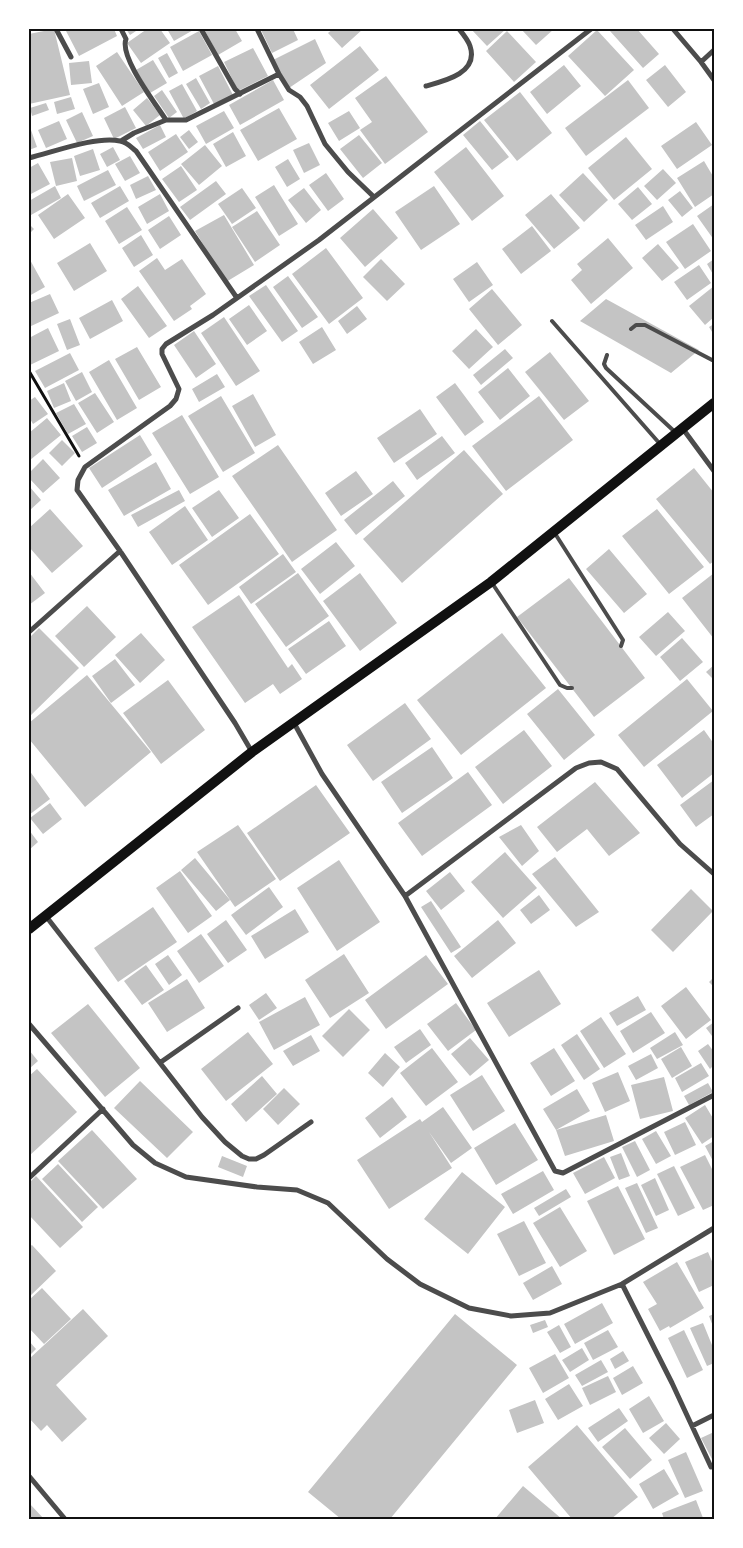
<svg xmlns="http://www.w3.org/2000/svg" width="743" height="1548" viewBox="0 0 743 1548" font-family="'Work Sans',sans-serif">
	<style>
		.building { fill: #c4c4c4 }
		.lines { fill: none; stroke-linecap: round; stroke-linejoin: round }
		.path { stroke: #111; stroke-width: 3 }
		.service { stroke: #4c4c4c; stroke-width: 4 }
		.minor { stroke: #4c4c4c; stroke-width: 5 }
		.secondary { stroke: #111; stroke-width: 10 }
		.neatline { fill: none; stroke: #111; stroke-width: 2 }
	</style>
	<rect width="100%" height="100%" fill="#fff"/>
	<path class="building" d="M54 29 70 95 29 104V34Z
		M65 29H114L117 36 79 56Z
		M126 29H139L130 35Z
		M147 29H160L170 43 141 63 127 43Z
		M167 29H195L174 41Z
		M204 29H235L242 41 218 55Z
		M264 29H293L298 40 272 53 261 30Z
		M333 29H363L342 48 328 33Z
		M471 29H506L487 46Z
		M521 29H554L536 45Z
		M612 29H637L659 54 643 68 610 31Z
		M597 30 634 70 605 96 568 56Z
		M199 31 212 55 183 71 170 47Z
		M507 31 536 62 514 82 486 51Z
		M315 39 326 63 289 88 273 60Z
		M360 46 379 70 329 109 310 85Z
		M253 48 268 76 238 91 224 62Z
		M117 52 144 92 122 106 96 66Z
		M167 53 178 73 169 78 158 58Z
		M153 60 167 83 150 93 136 70Z
		M89 61 92 83 71 85 69 63Z
		M564 65 581 86 547 114 530 92Z
		M665 65 686 92 668 107 646 80Z
		M218 66 233 95 214 104 199 76Z
		M386 76 428 132 385 164 360 130 372 122 355 98Z
		M196 78 210 103 201 109 186 84Z
		M273 80 284 100 240 125 229 105Z
		M628 80 649 108 586 156 565 128Z
		M99 83 109 107 93 114 83 89Z
		M182 84 197 111 184 119 169 91Z
		M162 90 177 112 169 118 154 96Z
		M520 92 552 133 517 161 484 120Z
		M71 97 75 109 57 114 54 102Z
		M147 98 160 115 146 126 133 110Z
		M46 103 49 110 32 116 30 108Z
		M125 107 136 128 114 139 104 118Z
		M279 108 297 139 258 161 240 130Z
		M224 111 234 128 206 144 196 126Z
		M349 111 360 128 339 141 328 123Z
		M82 112 93 136 77 143 66 120Z
		M59 121 67 139 46 148 38 130Z
		M480 121 509 157 492 170 463 135Z
		M696 122 712 145 677 169 661 146Z
		M160 125 166 137 143 149 136 138Z
		M31 130 37 147 29 150V131Z
		M189 130 198 142 189 149 180 137Z
		M233 132 246 156 226 167 213 144Z
		M176 134 188 152 160 171 148 152Z
		M359 135 382 163 363 178 340 149Z
		M626 137 652 169 614 200 588 168Z
		M309 143 320 165 304 173 293 150Z
		M205 145 222 166 199 185 181 164Z
		M113 147 120 160 107 167 100 154Z
		M466 147 504 196 472 221 434 172Z
		M93 149 100 170 80 176 74 156Z
		M130 156 140 173 125 181 115 164Z
		M72 158 77 181 56 186 50 162Z
		M288 159 300 179 287 187 275 167Z
		M704 161 714 178V194L695 207 677 178Z
		M38 163 50 184 29 195V168Z
		M181 166 197 190 179 202 162 179Z
		M663 169 676 183 657 200 644 186Z
		M108 170 116 185 84 201 77 186Z
		M326 173 344 199 328 211 309 185Z
		M583 173 608 200 584 222 559 195Z
		M148 176 156 190 136 199 130 185Z
		M216 181 226 194 190 220 180 207Z
		M274 185 298 224 279 236 255 197Z
		M55 186 61 198 31 215 29 212V201Z
		M120 186 129 201 100 218 91 203Z
		M434 186 460 224 421 250 395 212Z
		M638 187 652 204 632 220 618 204Z
		M242 188 256 208 232 224 218 204Z
		M304 188 321 210 306 223 288 200Z
		M680 191 693 208 682 217 668 200Z
		M68 194 85 218 54 239 38 215Z
		M160 194 169 211 147 224 138 207Z
		M551 194 580 228 554 249 525 215Z
		M714 204V240L697 216Z
		M663 206 673 222 646 240 635 225Z
		M127 207 142 230 119 244 105 221Z
		M373 209 398 238 365 267 340 238Z
		M257 211 280 245 255 262 232 227Z
		M224 215 254 265 226 282 195 231Z
		M169 216 181 235 160 249 148 230Z
		M29 224 34 229 29 234Z
		M693 224 711 251 685 269 666 242Z
		M532 226 551 251 521 274 502 249Z
		M141 235 153 255 134 267 122 248Z
		M608 238 633 268 591 304 571 280 582 270 577 264Z
		M90 243 107 271 74 291 57 263Z
		M658 244 679 268 662 281 642 258Z
		M326 248 363 298 329 324 292 274Z
		M29 258 45 287 29 296Z
		M157 258 165 270 182 259 206 294 190 306 192 309 174 321 139 271Z
		M381 259 405 284 387 301 363 277Z
		M714 259V276L707 264Z
		M477 262 493 285 469 302 453 279Z
		M699 265 711 283 687 300 674 282Z
		M288 276 318 317 302 328 273 287Z
		M266 285 298 331 282 342 249 296Z
		M138 286 167 326 149 338 121 299Z
		M714 286V317L705 325 689 306Z
		M492 289 522 325 498 345 469 309Z
		M50 294 59 313 29 327V303Z
		M606 299 699 350 671 373 580 321Z
		M112 300 123 321 90 339 79 318Z
		M249 305 267 331 247 345 229 319Z
		M357 306 367 319 347 334 338 321Z
		M224 317 260 371 236 386 201 333Z
		M70 319 80 345 67 350 57 324Z
		M714 324V335L709 327Z
		M322 327 336 350 313 364 299 342Z
		M48 328 59 351 30 365 29 362V338Z
		M476 329 493 347 469 369 452 351Z
		M194 331 216 364 196 378 174 345Z
		M137 347 161 387 139 400 115 359Z
		M505 349 513 358 481 385 473 375Z
		M550 352 589 401 564 420 525 372Z
		M70 353 79 370 45 388 35 371Z
		M109 360 137 408 117 420 89 372Z
		M508 368 530 396 500 420 478 392Z
		M82 372 92 392 76 401 65 381Z
		M217 374 225 387 199 402 192 389Z
		M64 383 71 401 54 408 47 391Z
		M455 383 484 422 465 436 436 397Z
		M95 393 114 422 97 433 78 403Z
		M253 394 276 435 255 447 232 406Z
		M221 396 255 453 223 472 188 416Z
		M539 396 573 440 506 491 472 446Z
		M35 397 48 414 33 424 29 417V401Z
		M74 404 86 424 68 434 56 413Z
		M420 409 437 434 394 463 377 438Z
		M182 415 219 477 190 494 152 433Z
		M47 418 61 435 30 460 29 458V433Z
		M87 427 97 443 82 452 72 436Z
		M140 435 152 455 102 488 89 468Z
		M442 436 455 453 417 480 405 463Z
		M62 440 75 453 62 466 49 453Z
		M278 445 337 530 292 562 232 476Z
		M464 450 503 494 402 583 363 539Z
		M43 459 60 478 43 493 29 478V473Z
		M156 462 171 489 124 516 108 490Z
		M694 468 714 493V561L710 564 656 499Z
		M356 471 373 494 341 516 325 493Z
		M393 481 405 496 356 535 344 520Z
		M29 486 41 500 29 511Z
		M179 490 185 501 138 527 131 515Z
		M219 490 239 518 212 537 192 508Z
		M185 506 208 540 172 565 149 532Z
		M50 509 83 546 52 573 29 547V528Z
		M657 509 704 567 669 594 622 536Z
		M250 514 279 554 208 605 179 565Z
		M336 542 355 566 320 594 301 569Z
		M609 549 647 594 624 613 586 569Z
		M283 554 296 572 251 604 239 587Z
		M29 572 45 593 29 605Z
		M298 573 329 616 286 647 255 604Z
		M360 573 397 623 360 651 323 601Z
		M714 573V639L682 598Z
		M569 578 645 678 594 717 517 617Z
		M239 595 288 668 292 664 302 679 280 694 273 684 245 703 192 627Z
		M87 606 116 637 84 667 55 636Z
		M668 612 685 631 656 656 639 637Z
		M329 621 346 646 306 674 288 649Z
		M39 628 79 668 29 717V638Z
		M141 633 165 660 140 683 115 655Z
		M502 633 546 688 461 755 417 700Z
		M682 638 703 662 680 681 660 657Z
		M115 659 135 685 111 703 92 676Z
		M714 665V680L706 672Z
		M87 675 151 752 85 807 29 739V723Z
		M687 679 713 711 644 767 618 735Z
		M168 680 205 730 161 764 123 713Z
		M558 689 595 735 564 760 527 714Z
		M405 703 431 739 373 781 347 745Z
		M524 730 552 766 503 804 475 767Z
		M704 730 714 744V773L682 798 657 765Z
		M432 747 453 778 402 813 381 782Z
		M29 770 50 799 29 815Z
		M468 772 492 805 422 856 398 823Z
		M714 780V814L696 827 680 805Z
		M595 782 640 833 609 856 587 829 557 852 537 827Z
		M316 785 350 833 280 881 247 833Z
		M50 803 62 819 43 834 30 818Z
		M238 825 276 879 235 907 197 852Z
		M521 825 539 851 522 866 499 837Z
		M29 830 38 842 29 850Z
		M505 852 537 888 503 918 471 882Z
		M555 857 599 912 576 927 532 874Z
		M195 858 230 900 216 911 181 870Z
		M339 860 380 922 337 951 297 888Z
		M180 871 212 916 188 933 156 888Z
		M450 872 465 891 441 910 426 891Z
		M269 887 283 907 246 935 231 915Z
		M691 889 713 911 673 952 651 930Z
		M539 895 550 910 531 924 520 910Z
		M431 901 461 947 451 953 421 907Z
		M153 907 177 942 118 982 94 948Z
		M295 909 309 932 265 959 251 936Z
		M226 920 247 950 228 963 207 934Z
		M498 920 516 943 472 978 454 956Z
		M201 934 224 966 199 983 177 951Z
		M344 954 369 993 330 1018 305 980Z
		M168 955 182 975 169 985 155 964Z
		M426 955 448 984 386 1029 365 1000Z
		M146 965 164 990 142 1005 124 981Z
		M539 970 561 1004 509 1037 487 1003Z
		M714 977V987L709 982Z
		M187 979 205 1008 167 1032 148 1003Z
		M686 987 711 1020 686 1039 661 1006Z
		M266 993 277 1008 259 1020 249 1005Z
		M638 996 646 1010 617 1026 609 1013Z
		M305 997 320 1025 274 1050 259 1022Z
		M456 1003 476 1030 448 1051 427 1024Z
		M88 1004 140 1068 105 1097 51 1033Z
		M349 1009 370 1030 343 1057 322 1036Z
		M651 1012 665 1033 633 1053 620 1031Z
		M601 1017 626 1054 604 1068 580 1031Z
		M714 1022V1035L712 1036 706 1028Z
		M420 1029 431 1045 406 1063 394 1047Z
		M248 1032 273 1064 226 1101 201 1069Z
		M675 1032 683 1045 657 1059 650 1048Z
		M577 1034 600 1069 584 1080 561 1045Z
		M311 1035 320 1051 293 1066 283 1051Z
		M470 1038 489 1060 470 1076 451 1054Z
		M708 1044 714 1052V1065L710 1069 698 1051Z
		M681 1047 692 1066 672 1078 661 1059Z
		M432 1048 458 1082 426 1106 400 1073Z
		M554 1048 575 1081 551 1096 530 1063Z
		M29 1050 38 1061 29 1069Z
		M385 1053 400 1067 383 1087 368 1073Z
		M651 1054 658 1068 636 1080 628 1066Z
		M701 1063 709 1076 682 1092 675 1078Z
		M37 1069 77 1112 29 1156V1076Z
		M618 1072 630 1101 605 1112 592 1083Z
		M482 1075 505 1111 473 1131 450 1095Z
		M262 1076 277 1094 246 1122 231 1104Z
		M664 1077 673 1111 640 1119 631 1085Z
		M140 1081 193 1132 167 1158 114 1108Z
		M708 1083 713 1092 689 1105 684 1096Z
		M284 1088 300 1104 278 1125 263 1109Z
		M577 1089 590 1111 556 1130 606 1115 614 1141 565 1156 556 1130 543 1109Z
		M392 1097 407 1117 380 1138 365 1118Z
		M705 1105 714 1120V1136L702 1144 685 1118Z
		M443 1107 472 1148 451 1163 429 1132 452 1168 389 1209 357 1160 420 1119 422 1122Z
		M685 1122 696 1145 675 1155 664 1132Z
		M515 1123 538 1160 496 1185 474 1148Z
		M92 1130 137 1179 103 1209 58 1161Z
		M656 1131 671 1156 656 1164 642 1139Z
		M635 1141 650 1170 637 1177 622 1147Z
		M714 1141V1163L705 1146Z
		M621 1153 630 1176 619 1180 610 1157Z
		M705 1155 714 1173V1205L703 1210 680 1167Z
		M222 1156 247 1166 243 1177 218 1167Z
		M604 1157 615 1178 585 1194 573 1173Z
		M58 1164 98 1207 82 1222 42 1179Z
		M674 1166 695 1208 678 1216 657 1174Z
		M543 1171 554 1190 513 1214 501 1194Z
		M462 1172 505 1207 468 1254 424 1219Z
		M36 1176 83 1227 60 1248 29 1215V1183Z
		M655 1178 669 1210 656 1216 641 1185Z
		M637 1183 658 1228 646 1233 625 1188Z
		M618 1186 645 1239 614 1255 587 1201Z
		M566 1189 571 1197 539 1216 534 1208Z
		M560 1207 587 1251 560 1267 533 1223Z
		M524 1221 546 1263 519 1276 497 1234Z
		M32 1245 56 1271 29 1297V1247Z
		M708 1252 714 1266V1285L699 1292 685 1262Z
		M677 1262 704 1308 670 1328 669 1326 660 1331 648 1309 657 1304 643 1282Z
		M552 1266 562 1284 533 1300 523 1283Z
		M42 1288 71 1319 44 1344 29 1328V1300Z
		M602 1303 613 1323 575 1344 564 1324Z
		M83 1309 108 1336 56 1385 87 1419 62 1442 47 1425 41 1431 29 1418V1359Z
		M455 1314 517 1365 390 1519H341L308 1492Z
		M714 1314V1329L709 1316Z
		M545 1320 548 1327 533 1333 530 1325Z
		M703 1323 714 1350V1363L707 1366 690 1328Z
		M559 1325 571 1347 560 1353 547 1332Z
		M608 1330 618 1347 593 1360 584 1343Z
		M684 1330 703 1370 687 1378 668 1338Z
		M29 1341 36 1349 29 1356Z
		M582 1348 589 1360 570 1372 562 1360Z
		M623 1351 629 1361 615 1369 610 1359Z
		M555 1354 569 1378 543 1393 529 1368Z
		M601 1360 608 1372 582 1386 575 1375Z
		M633 1366 643 1383 622 1395 613 1378Z
		M608 1376 616 1392 590 1405 582 1388Z
		M569 1384 583 1406 558 1420 545 1399Z
		M649 1396 664 1421 643 1433 629 1409Z
		M535 1400 544 1423 517 1433 509 1410Z
		M619 1408 628 1421 598 1442 588 1428Z
		M666 1423 680 1439 664 1454 649 1438Z
		M577 1425 638 1497 611 1519H572L528 1467Z
		M625 1428 652 1460 630 1479 602 1447Z
		M714 1432V1460L713 1461 701 1438Z
		M686 1452 703 1491 685 1498 668 1460Z
		M664 1469 679 1494 653 1509 639 1484Z
		M523 1486 562 1519H495Z
		M696 1500 703 1518 664 1519 662 1513Z
		M29 1503 44 1519H29Z"/>
	<g class="lines">
		<path class="path" d="M29 371 79 456"/>
		<path class="service" d="M552 321 660 444
			M631 329 636 325H645L714 361
			M607 355 604 364 606 368 675 432
			M554 532 623 640 621 646
			M492 583 560 685 567 688H572"/>
		<path class="minor" d="M56 29 71 57
			M121 29 126 39C119 57 156 104 166 120
			M201 29 235 89 240 94
			M257 29 279 74 289 90 300 97 307 106 325 144 348 172 374 197
			M673 29 701 62 714 80
			M701 62 714 50
			M426 86C445 81 479 73 470 46 468 40 463 34 459 29
			M121 141 134 133 166 120H186L279 74
			M29 158C54 152 95 136 120 141 127 142 131 147 136 151L237 298
			M683 429 714 471
			M29 632 120 551
			M294 723 322 774 405 896 555 1171 563 1173 714 1095
			M252 752 235 723 120 551 77 490 78 480 85 467 170 406 176 399 179 389 162 354V349L166 344 213 315 319 240 591 29
			M405 896 576 768 589 763 601 762 617 769 680 844 714 874
			M45 915 202 1117 225 1142 242 1156 249 1159H256L264 1155 311 1122
			M29 1024 133 1145 155 1163 186 1177 257 1187 297 1190 328 1203 387 1259 420 1284 469 1308 511 1316 550 1313 622 1284 714 1228
			M161 1062 238 1008
			M29 1178 103 1109
			M622 1284 672 1383 711 1467
			M692 1426 714 1415
			M29 1476 65 1519"/>
		<path class="secondary" d="M29 929 252 752 491 582 714 403"/>
	</g>
	<rect width="743" height="1548" fill="none" stroke="#ffffff" stroke-width="60"/>
	<rect x="30" y="30" width="683" height="1488" class="neatline"/>
</svg>
